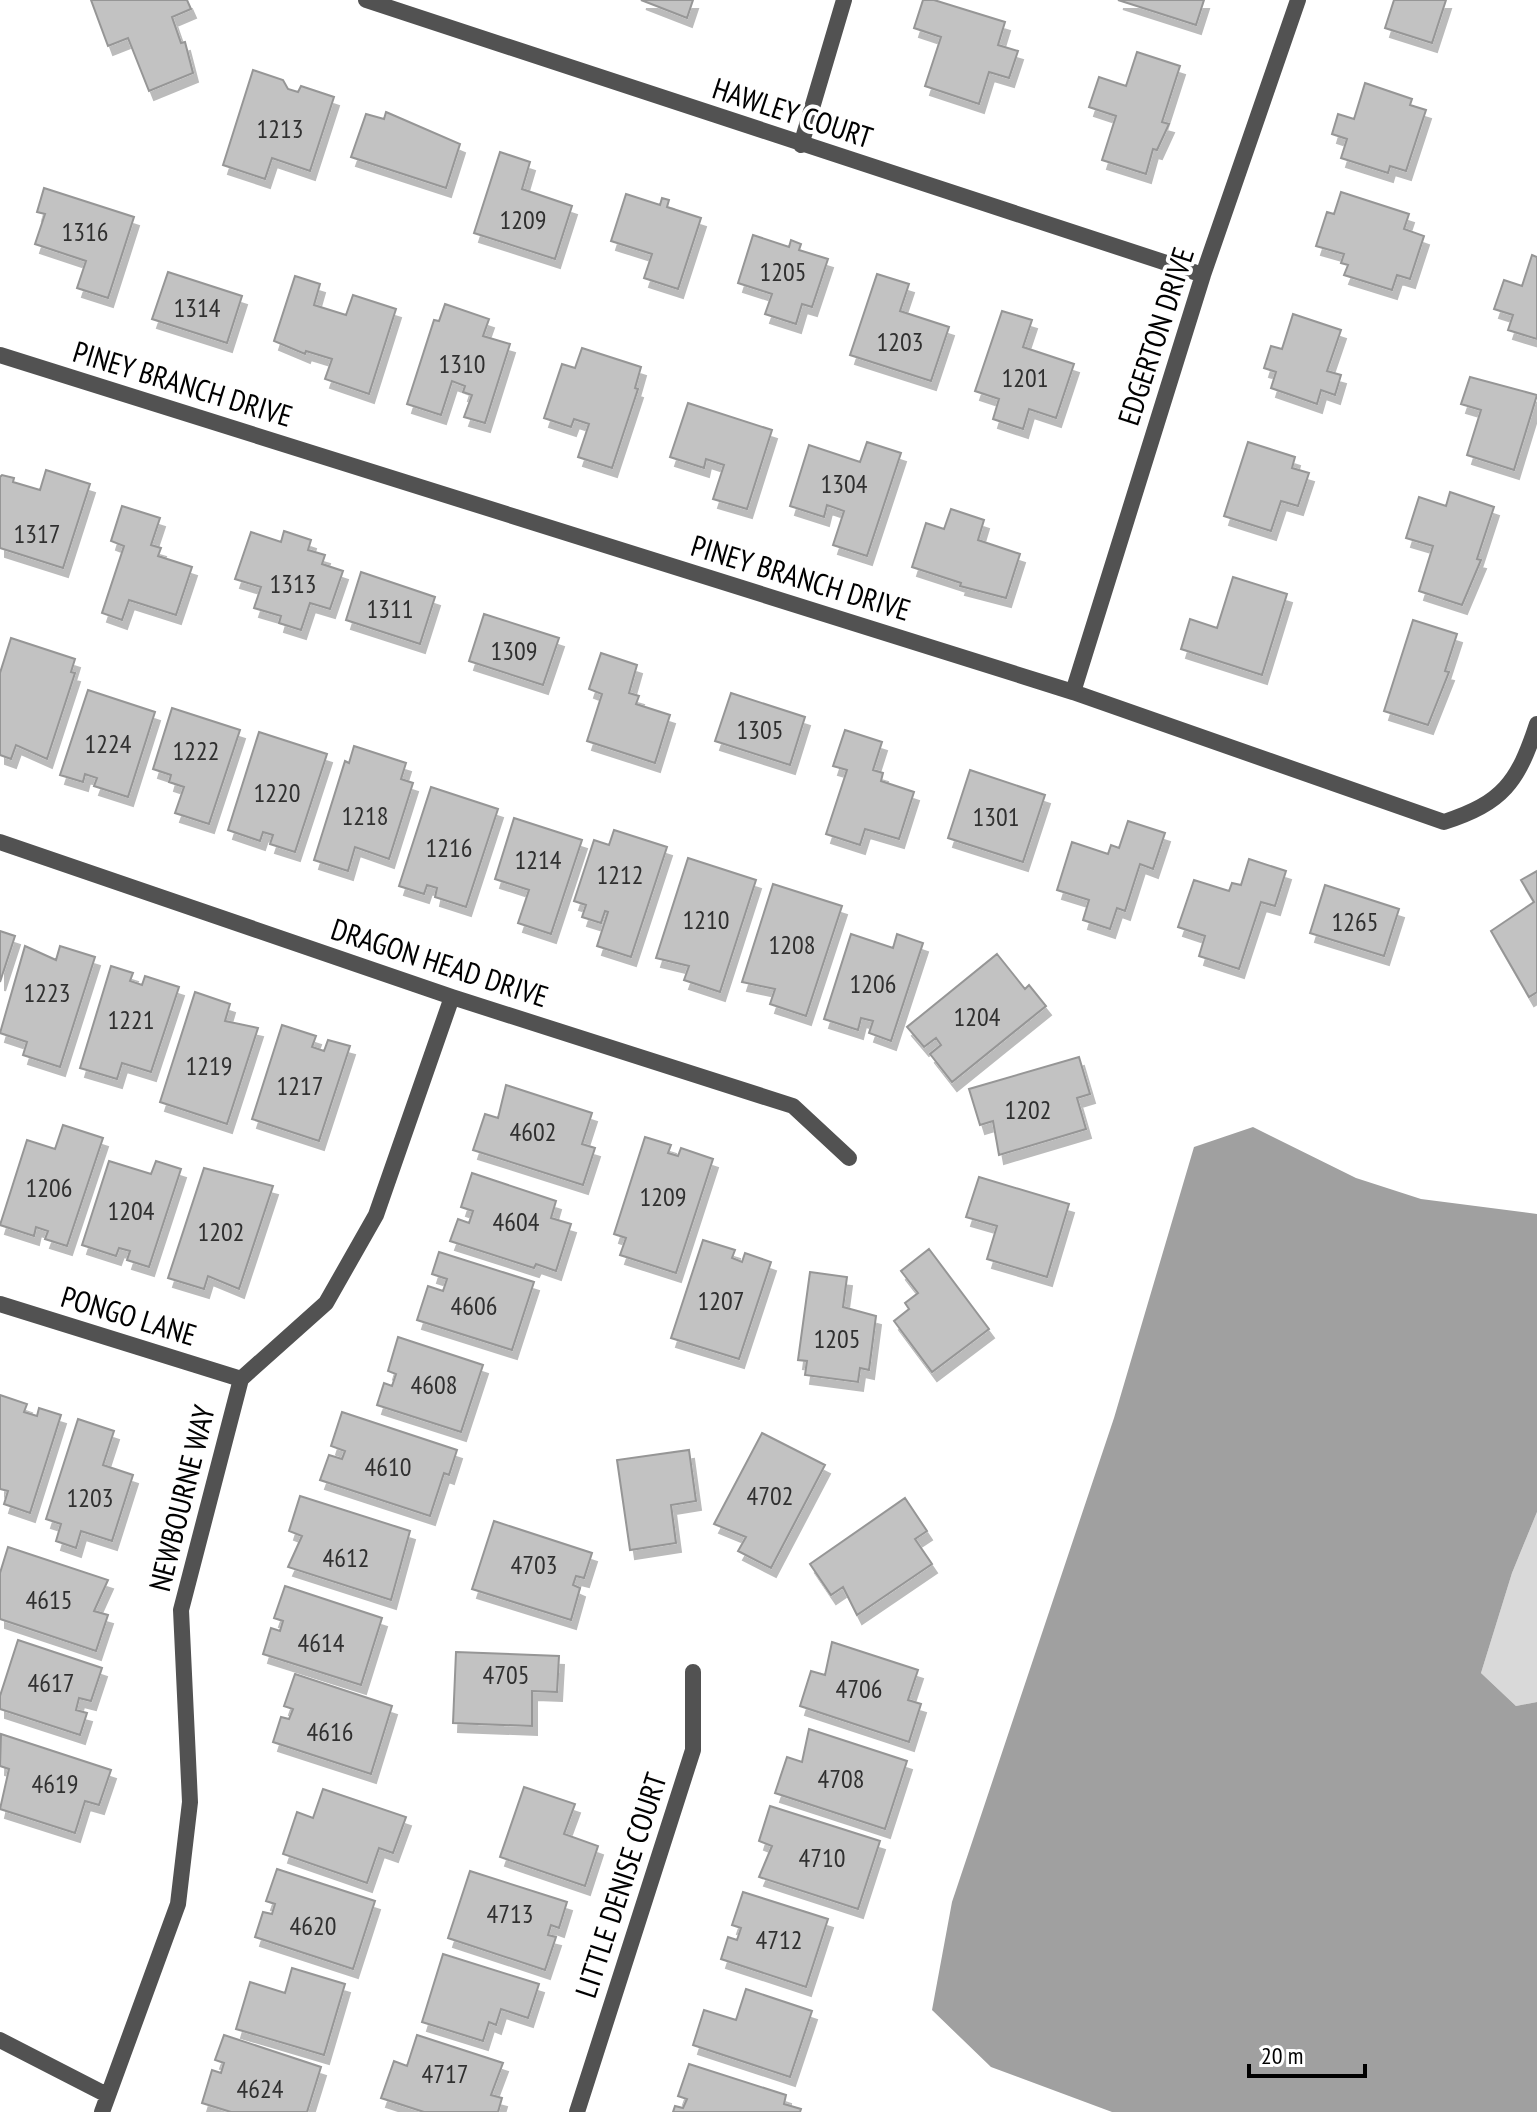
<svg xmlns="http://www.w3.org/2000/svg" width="1537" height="2112" viewBox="0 0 1537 2112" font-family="'PT Sans Narrow',sans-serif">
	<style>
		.green { fill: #d9d9d9 }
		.water { fill: #a0a0a0 }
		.building { fill: #c2c2c2; stroke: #969696; stroke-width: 2; filter: url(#shadow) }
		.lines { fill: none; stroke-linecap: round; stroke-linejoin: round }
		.minor { stroke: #525252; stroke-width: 16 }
		.labels { text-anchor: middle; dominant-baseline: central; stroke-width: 8; stroke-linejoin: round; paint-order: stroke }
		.number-label { font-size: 26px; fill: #303030 }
		.street-label { font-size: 30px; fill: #000; stroke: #fff }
	</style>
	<defs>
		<filter id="shadow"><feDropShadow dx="5" dy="9" stdDeviation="0" flood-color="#0004"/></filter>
	</defs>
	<rect width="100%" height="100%" fill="#fff"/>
	<path class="green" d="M1537 1512V1702L1516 1706 1481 1673 1512 1573Z"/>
	<path class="water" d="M1253 1127 1356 1178 1421 1199 1537 1214V1512L1512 1573 1481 1673 1516 1706 1537 1702V2112H1112L991 2067 932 2010 952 1902 1114 1418 1194 1147Z"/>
	<path class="building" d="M91 0H187L191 9 172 17 181 43 185 42 193 73 149 91 128 38 108 46Z
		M641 0H693L687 18Z
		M923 0H934L1005 22 998 45 1018 51 1009 78 989 72 979 104 925 86 941 37 914 28Z
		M1118 0H1204L1196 25Z
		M1394 0H1446L1432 43 1385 28Z
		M1137 52 1180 66 1162 122 1169 124 1157 150 1153 149 1146 174 1102 160 1116 116 1089 107 1099 77 1126 86Z
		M253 70 283 80 288 89 298 92 301 86 334 97 310 171 272 158 265 179 223 165Z
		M1365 83 1412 99 1410 105 1426 110 1406 171 1390 166 1388 173 1341 158 1347 139 1332 134 1338 114 1354 119Z
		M386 112 460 144 446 188 351 157 366 114 384 119Z
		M500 152 530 162 522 189 572 206 555 259 474 233Z
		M44 188 134 217 108 298 77 288 86 261 35 244 45 214 37 212Z
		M1341 192 1409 214 1404 229 1424 236 1410 279 1397 275 1392 290 1344 275 1348 265 1341 263 1344 254 1316 246 1327 212 1334 214Z
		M626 194 660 205 662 198 669 200 667 207 701 218 678 289 644 278 652 254 611 241Z
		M753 235 789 247 791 240 801 244 799 250 828 259 812 307 802 304 796 324 765 314 772 294 738 283Z
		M1532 255 1537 257V339L1508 330 1513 315 1494 309 1504 280 1522 286Z
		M168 272 242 296 227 343 152 319Z
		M877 274 909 284 900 311 949 327 931 381 850 355Z
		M295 276 320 284 314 305 346 315 353 295 396 309 369 394 325 379 332 359 306 351 305 354 274 341Z
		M445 304 489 319 483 336 510 344 485 423 464 417 472 395 463 392 465 386 452 381 441 415 407 404 434 320 439 321Z
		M1002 311 1032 320 1023 347 1074 364 1056 418 1029 409 1023 429 993 419 999 399 975 391Z
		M1293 314 1341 330 1327 371 1341 375 1335 395 1321 390 1317 404 1271 388 1276 372 1264 368 1271 346 1282 349Z
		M582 348 641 367 635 388 638 389 612 468 578 457 589 424 574 419 571 427 544 418 562 364 575 368Z
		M1470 377 1537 395 1514 470 1467 455 1481 410 1461 404Z
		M688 403 772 430 747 509 713 499 724 465 706 459 704 468 670 457Z
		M867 442 901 453 867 556 833 545 844 511 827 505 824 517 790 506 809 445 860 462Z
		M1248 442 1295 457 1292 468 1309 473 1298 506 1281 501 1271 531 1224 516Z
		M46 470 90 484 63 568 0 548V477L2 475 14 478 13 482 40 490Z
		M1450 492 1494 507 1477 559 1481 560 1462 605 1419 591 1433 546 1406 538 1419 497 1446 506Z
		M122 506 160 518 151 545 161 548 158 556 192 567 176 615 129 600 122 620 102 613 124 546 111 541Z
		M951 509 984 520 978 540 1020 554 1006 598 960 586 961 583 912 567 926 523 944 529Z
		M284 531 311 540 308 550 325 555 322 564 343 571 330 609 310 603 301 630 279 623 281 616 254 608 261 587 235 579 251 532 281 542Z
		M361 572 435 597 420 644 346 620Z
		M1233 577 1287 594 1262 675 1181 649 1190 619 1217 628Z
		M484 614 559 638 543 685 469 661Z
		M1413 620 1457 634 1445 671 1449 672 1428 725 1384 711Z
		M11 638 75 659 71 672 75 673 47 759 16 745 11 759 0 755V673Z
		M601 653 637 665 629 693 639 696 636 704 670 715 655 763 587 741 602 694 589 689Z
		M88 690 155 712 128 797 94 786 97 778 85 774 83 782 60 775Z
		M731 693 805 717 790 765 715 741Z
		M172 708 240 730 209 824 175 813 184 787 169 782 171 775 153 769Z
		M845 730 882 742 873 770 883 773 881 781 914 792 899 839 865 829 860 845 826 834 847 770 833 766Z
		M259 732 327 754 295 852 270 844 273 835 263 832 260 841 228 830Z
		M354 746 406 763 401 779 413 783 389 859 355 847 348 871 314 860 345 761 349 763Z
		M970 770 1045 795 1023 862 948 838Z
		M431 787 498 809 466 907 435 897 437 888 427 885 424 894 399 886Z
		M514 818 582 840 551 934 518 923 529 890 495 879Z
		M1128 821 1165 833 1153 869 1140 864 1125 911 1117 908 1110 929 1083 920 1089 900 1057 890 1072 842 1108 854 1111 845 1119 848Z
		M614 830 667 847 631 957 597 946 608 912 605 911 601 923 582 917 586 905 574 901 594 840 609 845Z
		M688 858 756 880 720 992 684 980 689 966 656 958Z
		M1249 859 1286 871 1275 906 1261 902 1239 969 1199 956 1205 936 1178 927 1194 880 1229 891 1232 883 1241 885Z
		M1537 871V992L1529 997 1491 931 1534 902 1521 880Z
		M773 884 842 906 806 1016 770 1004 775 989 742 982Z
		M1325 885 1399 909 1384 956 1310 933Z
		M0 931 15 936 0 982Z
		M851 934 893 948 897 934 923 943 891 1041 869 1033 873 1021 861 1018 858 1030 824 1019Z
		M25 946 56 960 60 946 95 957 60 1067 23 1055 27 1042 0 1033Z
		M997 954 1025 989 1029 985 1046 1006 952 1082 930 1054 941 1045 936 1038 924 1047 907 1027Z
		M111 966 133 973 130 981 142 985 145 976 179 987 151 1072 122 1063 117 1079 80 1068Z
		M195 992 230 1004 225 1021 258 1028 227 1124 160 1102Z
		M282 1025 316 1036 312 1047 324 1051 328 1040 350 1046 319 1141 252 1119Z
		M1079 1057 1090 1094 1077 1098 1086 1129 999 1155 993 1121 980 1125 969 1089Z
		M506 1085 592 1113 582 1144 595 1148 583 1185 473 1150 485 1114 498 1118Z
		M63 1125 103 1138 67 1246 45 1239 48 1231 36 1227 34 1236 0 1225 27 1140 55 1149Z
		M645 1137 671 1145 668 1153 678 1156 681 1148 713 1159 676 1273 620 1255 626 1238 614 1234Z
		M109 1161 151 1174 156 1161 181 1169 149 1267 127 1260 130 1251 119 1248 116 1256 82 1245Z
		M204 1168 273 1186 239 1289 208 1276 204 1289 168 1278Z
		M472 1173 556 1201 551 1218 571 1224 556 1271 536 1264 534 1268 450 1241 458 1219 469 1223 473 1211 461 1207Z
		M979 1177 1069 1204 1047 1277 987 1259 997 1226 966 1217Z
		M703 1240 735 1250 732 1258 742 1262 745 1253 771 1262 739 1359 671 1338Z
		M929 1249 989 1329 932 1372 894 1321 909 1309 905 1303 918 1293 901 1271Z
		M439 1252 534 1282 512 1350 417 1320 428 1286 443 1291 447 1279 432 1274Z
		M810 1272 847 1277 843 1307 876 1316 869 1370 860 1368 858 1382 805 1375 807 1361 798 1360Z
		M398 1337 483 1365 461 1432 377 1405 384 1383 392 1386 396 1374 388 1371Z
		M0 1395 27 1404 24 1412 37 1416 39 1408 61 1415 30 1513 4 1504 8 1491 0 1489Z
		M342 1412 457 1450 449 1475 444 1473 430 1516 320 1480 329 1455 342 1459 345 1451 331 1446Z
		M78 1419 114 1431 103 1465 133 1475 112 1541 81 1531 76 1548 56 1541 61 1524 46 1519Z
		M762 1433 825 1465 771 1568 738 1551 746 1537 714 1524Z
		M689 1450 696 1501 671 1505 676 1543 630 1550 617 1460Z
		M300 1496 410 1531 391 1600 288 1567 302 1536 289 1531Z
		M905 1498 927 1531 915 1539 932 1564 857 1615 843 1587 831 1595 810 1564Z
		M494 1521 592 1553 584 1578 576 1576 573 1585 580 1588 571 1620 472 1589Z
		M8 1547 108 1580 94 1611 108 1615 96 1651 0 1619V1573Z
		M285 1586 382 1618 361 1685 263 1654 271 1628 280 1631 283 1621 274 1618Z
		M18 1640 102 1668 91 1701 79 1698 76 1710 87 1713 80 1735 0 1709V1696Z
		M832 1642 918 1670 908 1700 921 1704 909 1742 800 1706 811 1671 825 1675Z
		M456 1652 559 1656 557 1692 532 1691V1726L453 1723Z
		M295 1674 392 1706 371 1774 273 1742 281 1717 289 1719 293 1709 284 1706Z
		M809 1729 907 1761 885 1829 775 1793 787 1757 802 1762Z
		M1 1734 111 1770 99 1805 85 1801 75 1833 0 1809 9 1769 0 1766Z
		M524 1787 575 1804 564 1834 598 1846 585 1886 500 1857Z
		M323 1789 406 1817 393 1853 379 1848 367 1883 283 1854 297 1812 313 1818Z
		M770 1806 880 1841 858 1909 759 1877 772 1846 759 1841Z
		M277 1869 375 1901 353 1969 255 1937 263 1912 272 1914 275 1904 266 1901Z
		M470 1871 567 1902 559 1928 551 1925 548 1935 556 1937 545 1970 448 1938Z
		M743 1892 828 1919 806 1987 721 1959 728 1937 737 1940 741 1928 732 1925Z
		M443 1954 539 1984 528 2018 501 2009 496 2025 489 2022 483 2041 422 2022Z
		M292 1968 345 1984 324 2055 236 2029 250 1982 285 1993Z
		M746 1989 812 2011 790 2077 693 2045 704 2010 736 2020Z
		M224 2035 321 2067 307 2112H231L202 2103 212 2070 221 2073 224 2063 215 2060Z
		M417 2035 503 2063 491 2095 502 2098 498 2112H424L381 2098 394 2061 407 2066Z
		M689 2064 786 2095 784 2104 801 2109 800 2112H673L675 2106 683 2108 687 2099 678 2096Z"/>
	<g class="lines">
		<path class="minor" d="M366 0 1203 275
			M801 145 844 0
			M0 355 1073 692 1444 822C1503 803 1518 782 1537 724
			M1073 692 1203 275 1298 0
			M0 842 452 997 793 1106 849 1158
			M0 1304 241 1379
			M0 2040 107 2095
			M102 2112 178 1904 190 1802 181 1610 241 1379 326 1303 376 1215 452 997
			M577 2112 693 1750V1672"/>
	</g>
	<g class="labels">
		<g class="number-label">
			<text x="280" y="128">1213</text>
			<text x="523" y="219">1209</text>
			<text x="85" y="231">1316</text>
			<text x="783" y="271">1205</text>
			<text x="197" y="307">1314</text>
			<text x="900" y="341">1203</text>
			<text x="462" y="363">1310</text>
			<text x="1025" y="377">1201</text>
			<text x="844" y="483">1304</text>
			<text x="37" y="533">1317</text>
			<text x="293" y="583">1313</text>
			<text x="390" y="608">1311</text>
			<text x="514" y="650">1309</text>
			<text x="760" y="729">1305</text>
			<text x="108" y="743">1224</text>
			<text x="196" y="750">1222</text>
			<text x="277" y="792">1220</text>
			<text x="365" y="815">1218</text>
			<text x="996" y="816">1301</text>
			<text x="449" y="847">1216</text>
			<text x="538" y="859">1214</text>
			<text x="620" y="874">1212</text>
			<text x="706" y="919">1210</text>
			<text x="1355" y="921">1265</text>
			<text x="792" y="944">1208</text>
			<text x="873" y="983">1206</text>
			<text x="47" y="992">1223</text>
			<text x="977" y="1016">1204</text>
			<text x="131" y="1019">1221</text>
			<text x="209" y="1065">1219</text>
			<text x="300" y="1085">1217</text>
			<text x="1028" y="1109">1202</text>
			<text x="533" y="1131">4602</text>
			<text x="49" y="1187">1206</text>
			<text x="663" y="1196">1209</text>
			<text x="131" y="1210">1204</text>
			<text x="516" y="1221">4604</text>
			<text x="221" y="1231">1202</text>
			<text x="721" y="1300">1207</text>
			<text x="474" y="1305">4606</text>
			<text x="837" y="1338">1205</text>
			<text x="434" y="1384">4608</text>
			<text x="388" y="1466">4610</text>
			<text x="770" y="1495">4702</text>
			<text x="90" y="1497">1203</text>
			<text x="346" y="1557">4612</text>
			<text x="534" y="1564">4703</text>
			<text x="49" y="1599">4615</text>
			<text x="321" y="1642">4614</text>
			<text x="506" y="1674">4705</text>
			<text x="51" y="1682">4617</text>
			<text x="859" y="1688">4706</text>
			<text x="330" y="1731">4616</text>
			<text x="841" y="1778">4708</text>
			<text x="55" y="1783">4619</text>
			<text x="822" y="1857">4710</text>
			<text x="510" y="1913">4713</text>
			<text x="313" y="1925">4620</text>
			<text x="779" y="1939">4712</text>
			<text x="445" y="2073">4717</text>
			<text x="260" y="2088">4624</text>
		</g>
		<g class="street-label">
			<text transform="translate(793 112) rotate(18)">HAWLEY COURT</text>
			<text transform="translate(1155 336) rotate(-72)">EDGERTON DRIVE</text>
			<text transform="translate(183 383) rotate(17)">PINEY BRANCH DRIVE</text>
			<text transform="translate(801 577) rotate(17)">PINEY BRANCH DRIVE</text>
			<text transform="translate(440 962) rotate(18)">DRAGON HEAD DRIVE</text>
			<text transform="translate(129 1315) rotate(17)">PONGO LANE</text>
			<text transform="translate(181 1498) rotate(-76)">NEWBOURNE WAY</text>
			<text transform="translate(620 1885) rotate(-72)">LITTLE DENISE COURT</text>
		</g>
	</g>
	<path d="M1249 2064v12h116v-12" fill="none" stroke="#000000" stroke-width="4"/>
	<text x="1261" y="2064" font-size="24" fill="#000000" stroke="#ffffff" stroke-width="6" paint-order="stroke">20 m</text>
</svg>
